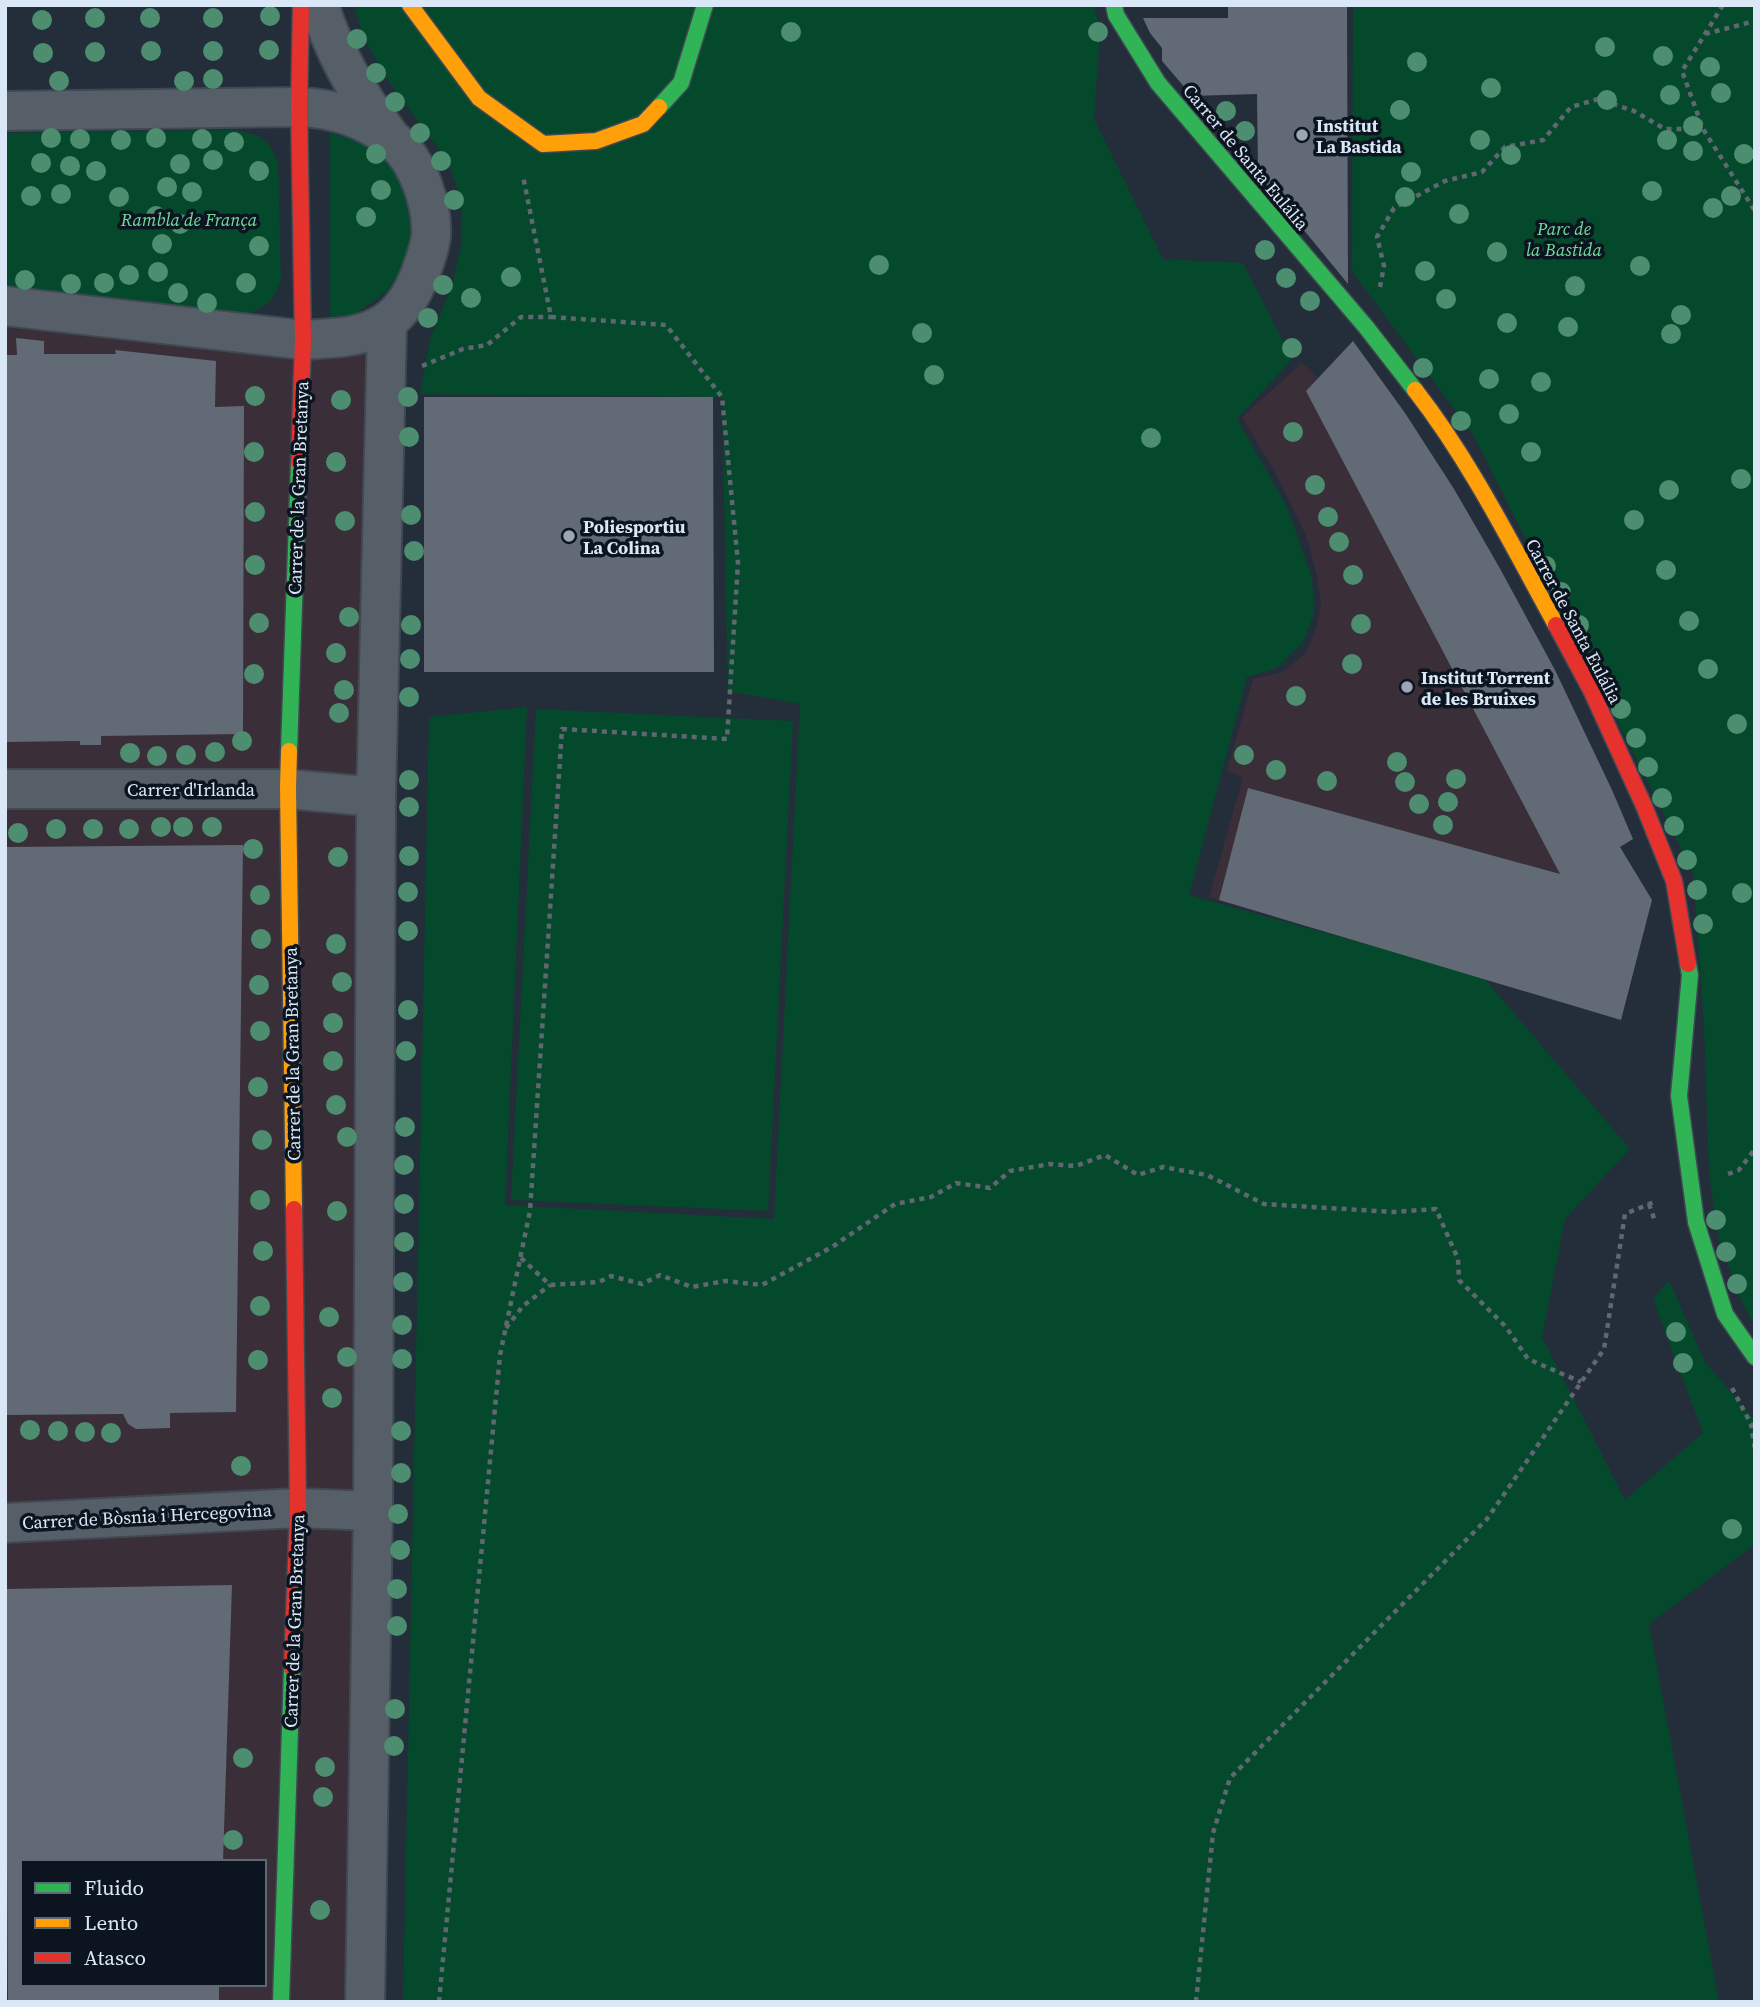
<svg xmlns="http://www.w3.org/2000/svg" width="1760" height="2007" viewBox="0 0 1760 2007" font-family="'Source Serif 4',serif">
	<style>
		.industrial { fill: #3a2e39; fill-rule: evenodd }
		.green { fill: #05492c }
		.building { fill: #616a75 }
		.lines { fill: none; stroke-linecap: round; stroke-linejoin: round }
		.street-casing { stroke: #404953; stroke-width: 42 }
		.fast-casing { stroke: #404953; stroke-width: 19 }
		.slow-casing { stroke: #404953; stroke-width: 19 }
		.jam-casing { stroke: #404953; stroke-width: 19 }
		.path { stroke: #5f6770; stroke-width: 4.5; stroke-dasharray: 5 5; stroke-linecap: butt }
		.street { stroke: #565e67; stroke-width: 38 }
		.fast { stroke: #30b455; stroke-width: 16 }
		.slow { stroke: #ff9f0a; stroke-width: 16 }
		.jam { stroke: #e5322d; stroke-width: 16 }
		.tree { fill: #4d8e70 }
		.poi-dot { fill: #9aa6b4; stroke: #0c151f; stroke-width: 2.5 }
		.labels { text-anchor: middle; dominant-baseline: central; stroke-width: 7; stroke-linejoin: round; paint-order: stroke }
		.poi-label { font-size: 18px; font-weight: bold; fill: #dae7f6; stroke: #0c151f; text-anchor: start }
		.street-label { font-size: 18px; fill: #dae7f6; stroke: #0c151f }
		.park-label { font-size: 18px; font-style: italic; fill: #70dc9d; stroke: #0c151f }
	</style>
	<rect width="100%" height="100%" fill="#232e3a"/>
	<path class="industrial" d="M5 307 382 344 349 2002H5ZM23 1862H264V1984H23Z
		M1353 341 1405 413 1454 489 1498 565 1555 670 1612 790 1633 839 1620 847 1652 900 1621 1020 1209 897 1243 777 1227 771 1253 679 1283 672 1302 656 1308 649 1317 626 1321 602 1317 576 1306 535 1274 470 1242 417 1302 363 1318 378Z"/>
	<path class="green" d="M354 5H1094L1100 31 1094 119 1163 259 1243 263 1292 359 1237 419 1287 507 1312 578 1314 614 1303 642 1277 668 1247 677 1189 895 1483 977 1630 1149 1565 1219 1542 1337 1625 1500 1703 1433 1653 1299 1669 1280 1705 1362 1755 1420V1544L1649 1624 1719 2002H403L429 717 527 707 505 1205 774 1219 800 704 728 691 722 397 420 394 430 339 452 286 461 247 462 201 449 165 438 148 384 75 362 33Z
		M1353 5H1755V1327L1742 1302 1719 1240 1709 1173 1704 1025 1693 872 1474 436 1352 271Z
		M232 130C258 134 269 137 278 163L281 281C270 305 266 306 243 316L5 288V133Z
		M330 133 366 143 392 165 408 195 414 223 404 266 387 291 356 314 330 317Z
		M536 709 793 721 768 1211 511 1200Z"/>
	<path class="building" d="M1228 5H1347L1348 284 1258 174 1257 94 1192 96 1162 61V48L1150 33 1143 18H1228Z
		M16 338 44 341V354H116L115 350 216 361 215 407 244 406 243 734 101 736V745H80V741L5 742V355H17Z
		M1353 341 1405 413 1454 489 1498 565 1555 670 1612 790 1633 839 1620 847 1652 900 1621 1020 1219 900 1248 788 1560 874 1306 391Z
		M424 397H713L714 672H424Z
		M243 845 236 1412 170 1413V1428L136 1429 128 1424 123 1414 5 1415V847Z
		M232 1585 223 1862H23V1984H219V2002H8L5 1589Z"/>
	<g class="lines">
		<defs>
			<path id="street" d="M319 5C334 52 358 95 388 134
				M5 111 299 107C333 108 366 119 393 140 418 160 433 205 431 236 430 248 425 260 421 272 414 291 402 312 385 323 360 339 331 338 303 340L5 306
				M5 789H288L376 797
				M5 1523 298 1508 373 1511
				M365 2002 373 1511 376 797 387 323"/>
			<path id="fast" d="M1114 5 1116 15 1158 83 1366 327 1415 390
				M659 107 681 83 705 5
				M289 751 299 462
				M1688 964 1690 975 1679 1096 1696 1222 1725 1314 1755 1357
				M281 2002 292 1668"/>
			<path id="slow" d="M410 5 479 98 543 144 596 141 643 124 659 107
				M1415 390C1471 462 1512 545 1556 625
				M289 751 288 789 294 1209"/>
			<path id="jam" d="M299 462 303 340 299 107 301 5
				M1556 625 1591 690 1644 806 1674 881 1688 964
				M292 1668 298 1508 294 1209"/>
		</defs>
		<use href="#street" class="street-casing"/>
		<use href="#fast" class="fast-casing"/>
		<use href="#slow" class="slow-casing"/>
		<use href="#jam" class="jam-casing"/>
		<path class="path" d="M1723 5 1682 71 1703 129 1755 211
			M1705 34 1755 21
			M1380 287 1384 266 1377 237 1394 208 1445 181 1482 172 1505 147 1543 140 1571 107 1598 99 1634 111 1665 129H1703
			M422 366 463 349 487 345 521 317H551
			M1728 1174 1739 1170 1755 1149
			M1649 1204 1655 1221
			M521 1258 550 1285 599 1282 611 1276 642 1284 660 1275 692 1287 725 1281 762 1285 832 1247 895 1204 931 1197 956 1183 990 1188 1010 1171 1050 1164 1076 1166 1105 1155 1138 1175 1163 1167 1207 1175 1264 1204 1393 1212 1436 1209 1458 1259 1459 1280 1506 1327 1528 1359 1581 1382
			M506 1328 523 1306 550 1285
			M1732 1388 1751 1424 1755 1449
			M439 2002 500 1355 530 1211 562 729 727 739 738 563 722 397 666 325 551 317 523 176
			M1196 2002 1213 1833 1230 1778 1487 1519 1604 1349 1625 1214 1654 1202"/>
		<use href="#street" class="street"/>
		<use href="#fast" class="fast"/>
		<use href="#slow" class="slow"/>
		<use href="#jam" class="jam"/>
	</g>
	<g class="tree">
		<circle cx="270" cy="16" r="10"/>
		<circle cx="95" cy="18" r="10"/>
		<circle cx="150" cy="18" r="10"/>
		<circle cx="213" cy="18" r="10"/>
		<circle cx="42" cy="20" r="10"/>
		<circle cx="791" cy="32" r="10"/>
		<circle cx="1098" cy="32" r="10"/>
		<circle cx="357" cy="39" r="10"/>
		<circle cx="1605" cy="47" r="10"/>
		<circle cx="269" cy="50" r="10"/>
		<circle cx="151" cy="51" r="10"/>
		<circle cx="213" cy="51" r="10"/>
		<circle cx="95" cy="52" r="10"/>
		<circle cx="43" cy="53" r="10"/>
		<circle cx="1663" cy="56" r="10"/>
		<circle cx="1417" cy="62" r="10"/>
		<circle cx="1710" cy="67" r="10"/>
		<circle cx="376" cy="73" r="10"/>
		<circle cx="213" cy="79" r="10"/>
		<circle cx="59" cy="81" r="10"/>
		<circle cx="184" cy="81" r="10"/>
		<circle cx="1491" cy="88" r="10"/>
		<circle cx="1721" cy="93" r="10"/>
		<circle cx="1670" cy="95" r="10"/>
		<circle cx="1607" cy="100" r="10"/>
		<circle cx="395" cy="102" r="10"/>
		<circle cx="1400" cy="110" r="10"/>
		<circle cx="1226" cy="111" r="10"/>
		<circle cx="1693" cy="126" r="10"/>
		<circle cx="1245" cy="131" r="10"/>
		<circle cx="420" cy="133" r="10"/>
		<circle cx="51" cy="138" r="10"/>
		<circle cx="156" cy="138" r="10"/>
		<circle cx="80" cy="139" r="10"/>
		<circle cx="202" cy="139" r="10"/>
		<circle cx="121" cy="140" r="10"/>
		<circle cx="1480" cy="140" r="10"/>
		<circle cx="1667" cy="140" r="10"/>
		<circle cx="234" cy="142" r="10"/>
		<circle cx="1693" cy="151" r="10"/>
		<circle cx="376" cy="154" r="10"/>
		<circle cx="1744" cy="154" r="10"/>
		<circle cx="1511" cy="155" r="10"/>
		<circle cx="213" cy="160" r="10"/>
		<circle cx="441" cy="161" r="10"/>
		<circle cx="41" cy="163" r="10"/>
		<circle cx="180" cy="164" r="10"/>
		<circle cx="70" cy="166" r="10"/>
		<circle cx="96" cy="171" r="10"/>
		<circle cx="259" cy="171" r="10"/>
		<circle cx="1411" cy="172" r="10"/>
		<circle cx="167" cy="187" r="10"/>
		<circle cx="381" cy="190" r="10"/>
		<circle cx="1652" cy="191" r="10"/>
		<circle cx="192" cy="192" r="10"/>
		<circle cx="61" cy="194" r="10"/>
		<circle cx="31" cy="196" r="10"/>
		<circle cx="1731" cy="196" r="10"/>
		<circle cx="119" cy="197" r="10"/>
		<circle cx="1405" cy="197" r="10"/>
		<circle cx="454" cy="200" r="10"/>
		<circle cx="1713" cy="208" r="10"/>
		<circle cx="1459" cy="214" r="10"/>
		<circle cx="156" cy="216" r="10"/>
		<circle cx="366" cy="217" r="10"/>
		<circle cx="180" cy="224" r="10"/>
		<circle cx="162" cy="244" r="10"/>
		<circle cx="259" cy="246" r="10"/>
		<circle cx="1265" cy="250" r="10"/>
		<circle cx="1497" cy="252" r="10"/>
		<circle cx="879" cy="265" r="10"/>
		<circle cx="1640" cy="266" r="10"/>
		<circle cx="1425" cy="271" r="10"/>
		<circle cx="158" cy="272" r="10"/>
		<circle cx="129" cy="275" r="10"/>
		<circle cx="511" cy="277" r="10"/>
		<circle cx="1286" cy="278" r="10"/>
		<circle cx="25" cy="280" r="10"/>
		<circle cx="104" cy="283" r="10"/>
		<circle cx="246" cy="283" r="10"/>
		<circle cx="71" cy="284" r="10"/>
		<circle cx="443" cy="285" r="10"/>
		<circle cx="1575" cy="286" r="10"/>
		<circle cx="178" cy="293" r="10"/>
		<circle cx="471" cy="298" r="10"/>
		<circle cx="1446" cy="299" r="10"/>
		<circle cx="1310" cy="301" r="10"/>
		<circle cx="207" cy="303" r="10"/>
		<circle cx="1681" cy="315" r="10"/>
		<circle cx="428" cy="318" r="10"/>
		<circle cx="1507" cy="323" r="10"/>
		<circle cx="1568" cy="327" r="10"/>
		<circle cx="922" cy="333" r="10"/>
		<circle cx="1671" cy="334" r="10"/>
		<circle cx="1292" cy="348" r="10"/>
		<circle cx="1423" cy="368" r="10"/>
		<circle cx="934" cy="375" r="10"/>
		<circle cx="1489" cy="379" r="10"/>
		<circle cx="1541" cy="382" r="10"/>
		<circle cx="255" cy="396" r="10"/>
		<circle cx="408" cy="397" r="10"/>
		<circle cx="341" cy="400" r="10"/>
		<circle cx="1509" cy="414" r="10"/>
		<circle cx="1461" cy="421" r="10"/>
		<circle cx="1293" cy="432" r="10"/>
		<circle cx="409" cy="437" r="10"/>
		<circle cx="1151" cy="438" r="10"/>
		<circle cx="254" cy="452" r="10"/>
		<circle cx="1531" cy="452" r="10"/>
		<circle cx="336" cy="462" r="10"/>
		<circle cx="1741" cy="479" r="10"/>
		<circle cx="1315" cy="485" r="10"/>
		<circle cx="1669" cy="490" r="10"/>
		<circle cx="255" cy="512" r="10"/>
		<circle cx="411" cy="515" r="10"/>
		<circle cx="1328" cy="517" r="10"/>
		<circle cx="1634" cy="520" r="10"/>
		<circle cx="345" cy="521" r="10"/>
		<circle cx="1339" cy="542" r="10"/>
		<circle cx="414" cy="551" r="10"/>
		<circle cx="255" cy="565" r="10"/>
		<circle cx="1546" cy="566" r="10"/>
		<circle cx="1666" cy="570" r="10"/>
		<circle cx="1353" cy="575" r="10"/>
		<circle cx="1561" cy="592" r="10"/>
		<circle cx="349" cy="617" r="10"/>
		<circle cx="1689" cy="621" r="10"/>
		<circle cx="259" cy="623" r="10"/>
		<circle cx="1361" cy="624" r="10"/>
		<circle cx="411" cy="625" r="10"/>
		<circle cx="1579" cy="625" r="10"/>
		<circle cx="336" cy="653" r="10"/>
		<circle cx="410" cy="659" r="10"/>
		<circle cx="1352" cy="664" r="10"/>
		<circle cx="1708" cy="669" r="10"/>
		<circle cx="254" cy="674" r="10"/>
		<circle cx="344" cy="690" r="10"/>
		<circle cx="1296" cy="696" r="10"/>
		<circle cx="409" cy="697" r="10"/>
		<circle cx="1621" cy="709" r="10"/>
		<circle cx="339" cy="713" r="10"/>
		<circle cx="1737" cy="724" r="10"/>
		<circle cx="1636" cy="738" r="10"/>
		<circle cx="242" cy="741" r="10"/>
		<circle cx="215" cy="752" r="10"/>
		<circle cx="130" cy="753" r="10"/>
		<circle cx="186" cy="755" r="10"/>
		<circle cx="1244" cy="755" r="10"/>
		<circle cx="157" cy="756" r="10"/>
		<circle cx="1397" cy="762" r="10"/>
		<circle cx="1648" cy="767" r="10"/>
		<circle cx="1276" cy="770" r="10"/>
		<circle cx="1456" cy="779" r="10"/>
		<circle cx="409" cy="780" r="10"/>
		<circle cx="1327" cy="781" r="10"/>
		<circle cx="1405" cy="782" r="10"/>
		<circle cx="1662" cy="798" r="10"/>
		<circle cx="1448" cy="802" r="10"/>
		<circle cx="1419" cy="804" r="10"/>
		<circle cx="409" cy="807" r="10"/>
		<circle cx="1443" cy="825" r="10"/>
		<circle cx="1674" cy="826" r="10"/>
		<circle cx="161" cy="827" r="10"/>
		<circle cx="183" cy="827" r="10"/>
		<circle cx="212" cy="827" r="10"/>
		<circle cx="56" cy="829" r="10"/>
		<circle cx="93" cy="829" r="10"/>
		<circle cx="129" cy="829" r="10"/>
		<circle cx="18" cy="833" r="10"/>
		<circle cx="253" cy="849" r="10"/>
		<circle cx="409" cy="856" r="10"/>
		<circle cx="338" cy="857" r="10"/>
		<circle cx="1687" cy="860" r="10"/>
		<circle cx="1697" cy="890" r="10"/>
		<circle cx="408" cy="892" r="10"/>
		<circle cx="1742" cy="893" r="10"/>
		<circle cx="260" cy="895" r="10"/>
		<circle cx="1703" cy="924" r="10"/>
		<circle cx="408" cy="931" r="10"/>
		<circle cx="261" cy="939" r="10"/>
		<circle cx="336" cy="944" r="10"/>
		<circle cx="342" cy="982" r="10"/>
		<circle cx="259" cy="985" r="10"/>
		<circle cx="408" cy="1010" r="10"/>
		<circle cx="333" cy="1023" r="10"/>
		<circle cx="260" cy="1031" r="10"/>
		<circle cx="406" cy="1051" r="10"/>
		<circle cx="333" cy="1061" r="10"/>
		<circle cx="258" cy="1087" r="10"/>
		<circle cx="336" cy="1105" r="10"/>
		<circle cx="405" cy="1127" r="10"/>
		<circle cx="347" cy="1137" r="10"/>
		<circle cx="262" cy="1140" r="10"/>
		<circle cx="404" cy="1165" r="10"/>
		<circle cx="260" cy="1200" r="10"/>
		<circle cx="404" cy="1204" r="10"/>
		<circle cx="337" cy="1211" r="10"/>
		<circle cx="1716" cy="1220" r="10"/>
		<circle cx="404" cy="1242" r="10"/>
		<circle cx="263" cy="1251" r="10"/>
		<circle cx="1726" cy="1252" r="10"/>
		<circle cx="403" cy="1282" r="10"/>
		<circle cx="1737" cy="1284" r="10"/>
		<circle cx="260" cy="1306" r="10"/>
		<circle cx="329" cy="1317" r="10"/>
		<circle cx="402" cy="1325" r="10"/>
		<circle cx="1676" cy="1332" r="10"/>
		<circle cx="347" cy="1357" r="10"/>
		<circle cx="402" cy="1359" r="10"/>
		<circle cx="258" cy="1360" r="10"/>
		<circle cx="1683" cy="1363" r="10"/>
		<circle cx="332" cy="1398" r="10"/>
		<circle cx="30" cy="1430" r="10"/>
		<circle cx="58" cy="1431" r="10"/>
		<circle cx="401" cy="1431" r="10"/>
		<circle cx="85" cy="1432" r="10"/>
		<circle cx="111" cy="1433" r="10"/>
		<circle cx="241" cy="1466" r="10"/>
		<circle cx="401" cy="1473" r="10"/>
		<circle cx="398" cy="1514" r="10"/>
		<circle cx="1732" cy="1529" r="10"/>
		<circle cx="400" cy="1550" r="10"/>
		<circle cx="397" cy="1589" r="10"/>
		<circle cx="397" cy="1626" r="10"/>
		<circle cx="395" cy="1709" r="10"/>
		<circle cx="394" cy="1746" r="10"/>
		<circle cx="243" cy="1758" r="10"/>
		<circle cx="325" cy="1767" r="10"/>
		<circle cx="323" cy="1797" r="10"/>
		<circle cx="233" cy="1840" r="10"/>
		<circle cx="320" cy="1910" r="10"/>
	</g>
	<g class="poi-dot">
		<circle cx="1302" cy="135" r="7"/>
		<circle cx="569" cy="536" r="7"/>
		<circle cx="1407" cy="687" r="7"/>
	</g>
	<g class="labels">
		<g class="poi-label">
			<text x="1316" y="125">Institut<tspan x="1316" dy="21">La Bastida</tspan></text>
			<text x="583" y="526">Poliesportiu<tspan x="583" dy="21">La Colina</tspan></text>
			<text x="1421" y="677">Institut Torrent<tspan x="1421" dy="21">de les Bruixes</tspan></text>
		</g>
		<g class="street-label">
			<text transform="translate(1246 157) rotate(50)">Carrer de Santa Eulália</text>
			<text transform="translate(298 488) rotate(-88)">Carrer de la Gran Bretanya</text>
			<text transform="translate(1574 621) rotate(62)">Carrer de Santa Eulália</text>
			<text x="191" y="789">Carrer d'Irlanda</text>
			<text transform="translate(292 1054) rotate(-91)">Carrer de la Gran Bretanya</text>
			<text transform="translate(147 1516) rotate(-3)">Carrer de Bòsnia i Hercegovina</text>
			<text transform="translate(294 1621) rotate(-88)">Carrer de la Gran Bretanya</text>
		</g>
		<g class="park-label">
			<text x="189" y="219">Rambla de França</text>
			<text x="1564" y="228">Parc de<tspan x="1564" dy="21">la Bastida</tspan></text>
		</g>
	</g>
	<rect width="1760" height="2007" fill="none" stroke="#dae7f6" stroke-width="14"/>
	<rect x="21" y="1860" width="245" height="126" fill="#0c151f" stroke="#5e6975" stroke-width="2"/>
	<rect x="35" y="1883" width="35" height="10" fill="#30b455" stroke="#5e6975" stroke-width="2"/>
	<text x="84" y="1895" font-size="21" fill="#dae7f6">Fluido</text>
	<rect x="35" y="1918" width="35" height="10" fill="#ff9f0a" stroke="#5e6975" stroke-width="2"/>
	<text x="84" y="1930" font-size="21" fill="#dae7f6">Lento</text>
	<rect x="35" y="1953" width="35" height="10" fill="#e5322d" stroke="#5e6975" stroke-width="2"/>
	<text x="84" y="1965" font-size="21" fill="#dae7f6">Atasco</text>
</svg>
